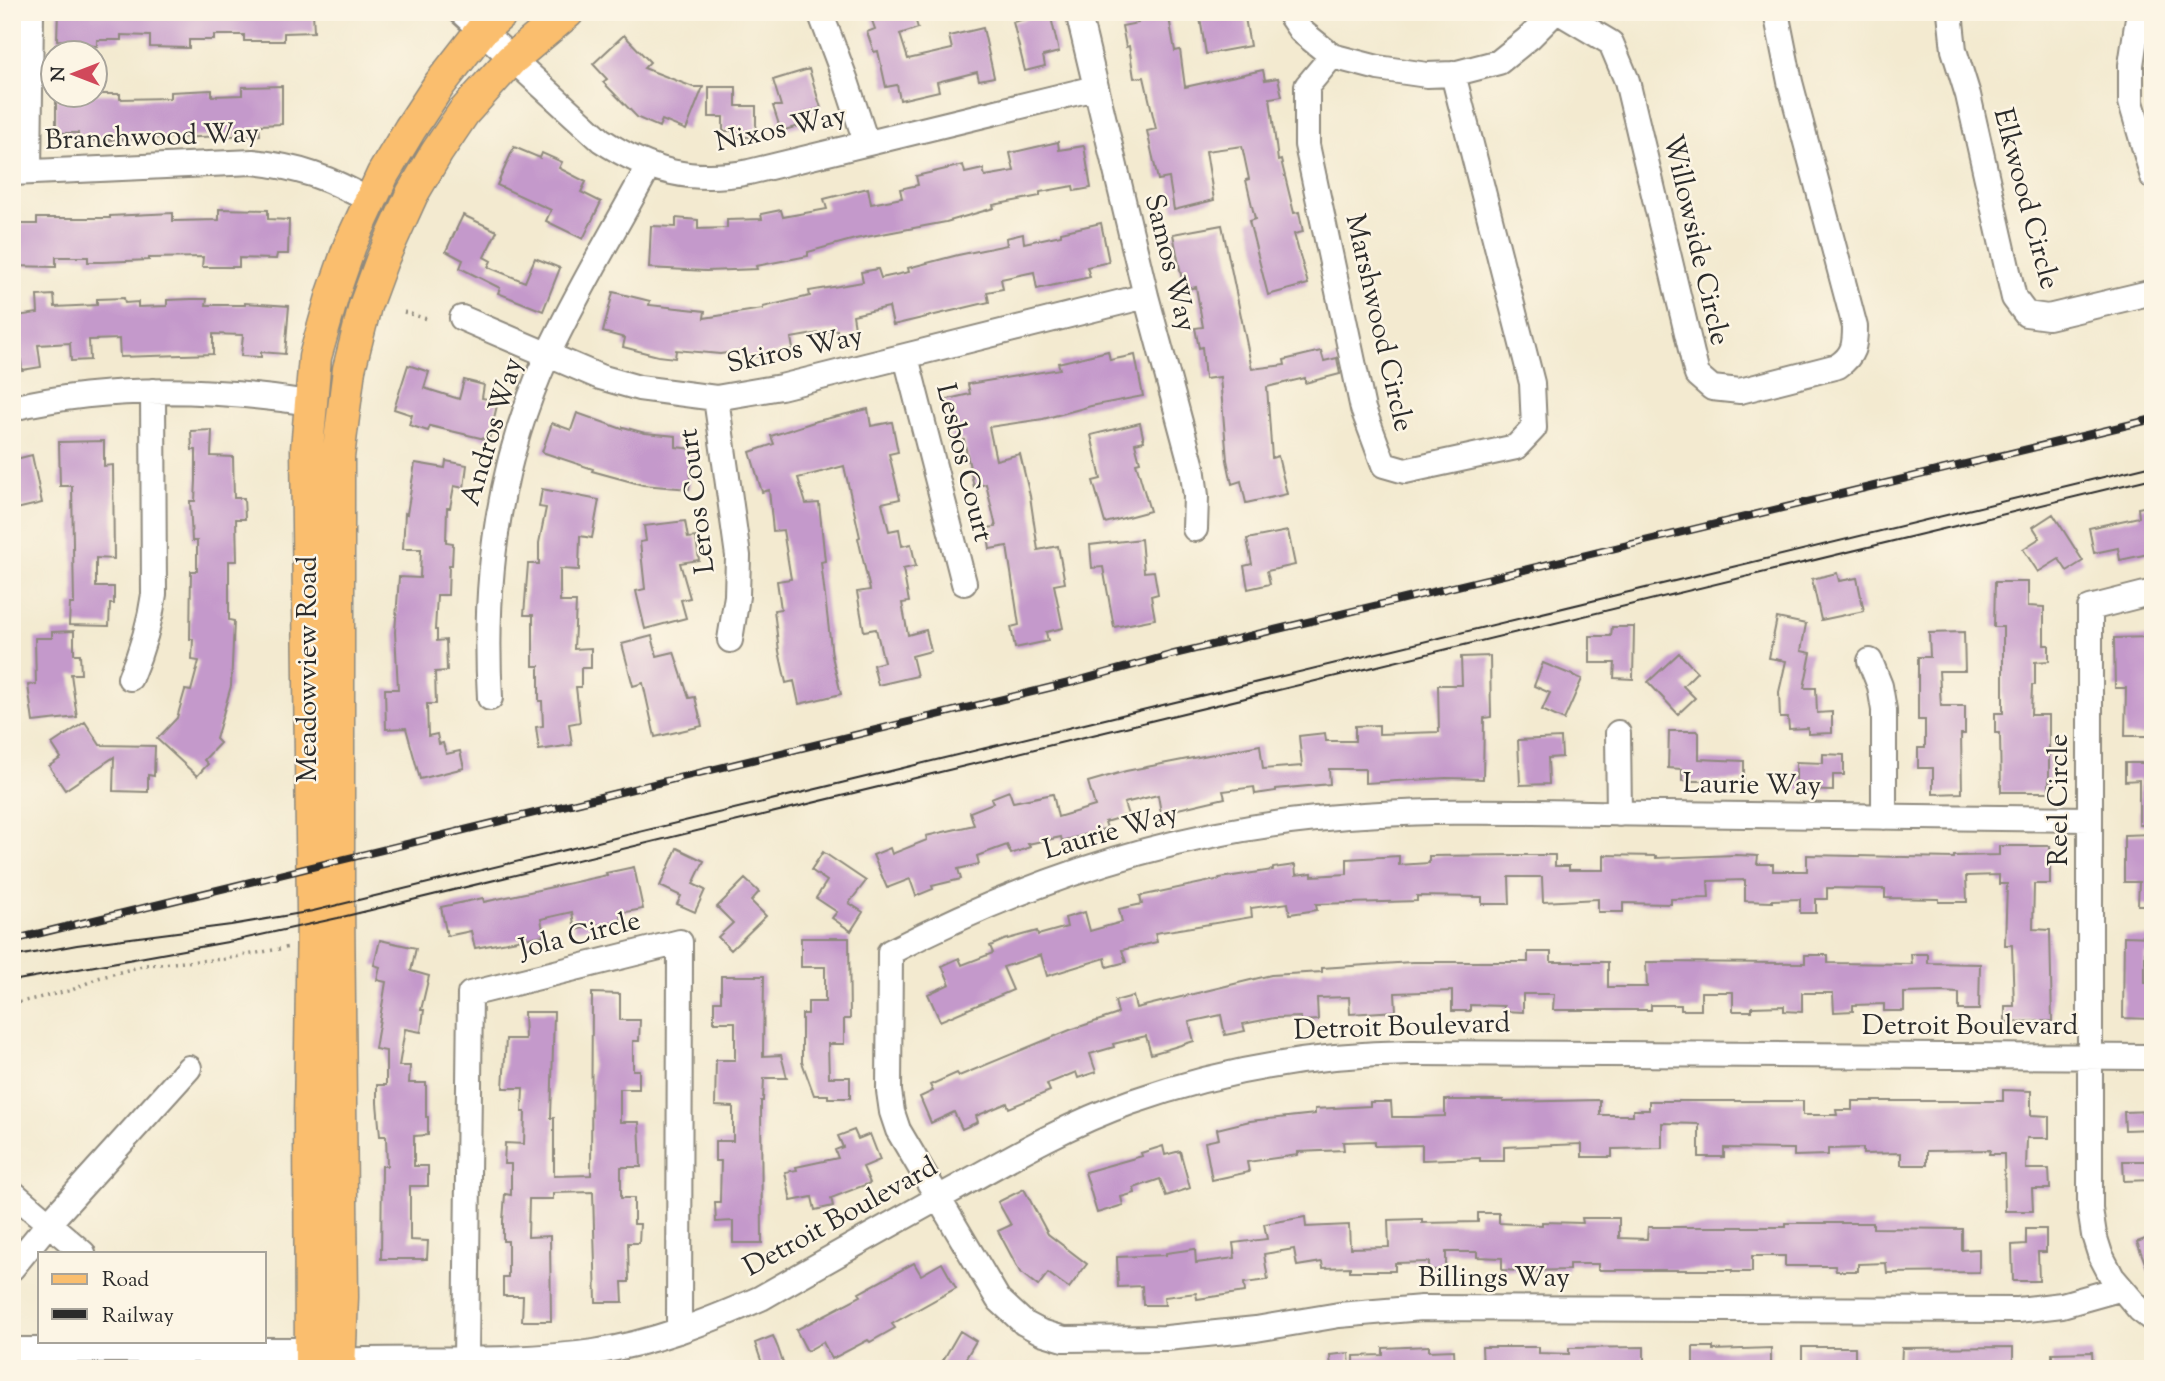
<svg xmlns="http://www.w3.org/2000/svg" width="2165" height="1381" viewBox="0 0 2165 1381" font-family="'Sorts Mill Goudy',serif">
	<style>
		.building { fill: #c499cb }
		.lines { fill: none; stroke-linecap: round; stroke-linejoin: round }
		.minor-casing { stroke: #8f8a7e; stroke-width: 28 }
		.major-casing { stroke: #8f8a7e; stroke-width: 35 }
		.path { stroke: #8f8a7e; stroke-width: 3.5; stroke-dasharray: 2 5; stroke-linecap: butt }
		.minor { stroke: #fff; stroke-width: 24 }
		.major { stroke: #fabe6e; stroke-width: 32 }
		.tram { stroke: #2b2b2b; stroke-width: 2 }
		.rail-casing { stroke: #2b2b2b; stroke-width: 8 }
		.rail { stroke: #fcf5e5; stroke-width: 5; stroke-dasharray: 16; stroke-linecap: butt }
		.labels { text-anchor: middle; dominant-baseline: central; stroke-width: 5; stroke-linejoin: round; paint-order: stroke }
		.street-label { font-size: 28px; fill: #2b2b2b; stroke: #fcf5e5 }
	</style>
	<rect width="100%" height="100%" fill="#fcf5e5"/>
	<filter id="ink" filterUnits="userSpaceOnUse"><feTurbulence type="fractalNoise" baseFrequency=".0143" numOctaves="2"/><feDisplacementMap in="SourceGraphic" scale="14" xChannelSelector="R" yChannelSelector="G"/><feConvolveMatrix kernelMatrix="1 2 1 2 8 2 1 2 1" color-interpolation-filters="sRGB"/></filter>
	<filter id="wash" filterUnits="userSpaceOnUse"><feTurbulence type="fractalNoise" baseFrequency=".00686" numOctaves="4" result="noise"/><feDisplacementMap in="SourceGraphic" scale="28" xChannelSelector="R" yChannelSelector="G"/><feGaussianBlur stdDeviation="1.57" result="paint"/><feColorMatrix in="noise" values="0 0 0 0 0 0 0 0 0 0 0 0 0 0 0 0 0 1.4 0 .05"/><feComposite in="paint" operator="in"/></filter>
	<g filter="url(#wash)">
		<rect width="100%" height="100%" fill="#f3ead0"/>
		<g id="blocks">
			<path class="building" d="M58 12H313L314 32 284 33V41H244V35H214V40H189V48L150 47V36L121 35V40H97V46L68 45V41L57 40Z
				M869 12H913L918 28 900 34 908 59 952 49 949 36 983 28 994 77 979 80 977 72 937 82 939 91 900 100 897 85 886 87 878 51 874 52 867 32 875 29Z
				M1136 12H1168L1175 51 1180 50 1185 87 1263 70 1265 80 1278 78 1282 96 1270 98 1278 161 1281 160 1294 213 1299 212 1303 232 1294 234 1308 284 1268 295 1249 221 1255 219 1246 180 1249 179 1242 146 1206 151 1214 200 1174 210 1169 178 1158 180 1147 131 1156 129 1144 77 1134 78 1129 46 1126 47 1122 26 1138 23Z
				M1199 12H1244L1250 46 1206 54Z
				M1050 13 1059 52 1043 56 1045 66 1025 71 1013 22Z
				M624 35 650 62 644 68 693 87H703L686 130 662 120 659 127 638 118 603 82 607 79 593 64Z
				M809 69 821 108 799 115 802 125 781 131 773 106H781L773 80Z
				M282 86V124L259 125 260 135 78 141V133H56V99H68V94H120V99L170 98V92L212 90V96L242 95V87Z
				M709 87H736V106H756V137H733V131H723V117H709Z
				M1058 142 1059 150 1084 146 1091 188 1074 191 1073 186 1040 192V196L993 205 994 208 946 222 855 239 808 252V256L756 266 757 269 706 271 649 268 651 226 676 227V218L698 220V229L727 228V220L762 219 761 214 781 210 783 217 827 209 824 199 868 188 871 204 902 198 900 189 918 185 916 176 963 165 965 173 983 169 985 176 1014 171 1010 153Z
				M514 147 540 158 542 153 562 162 559 168 586 182 581 192 601 202 583 239 546 221 551 210 497 185Z
				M219 209 268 210V219L289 220 288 254H277L276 259 239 258V267H202L203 257 149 258V260L103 262H88V257H56V267L12 266V241H20V224H37V218H110V216L173 213V221L219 220Z
				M463 215 497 231 484 257 491 261 488 267 525 282 535 258 560 268 543 311 498 293 500 288 460 268 463 260 446 251Z
				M1101 223 1109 262 1087 267 1090 277 1037 289 1034 272 1001 279 1003 289 987 292 989 302 893 325 889 307 853 315 856 334 838 337 837 330 791 338 793 349 764 356 743 359 741 351 720 354 676 350 675 358 658 356 623 347 625 338 603 332 613 292 650 301 649 305 705 311 704 318 763 309V307L810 296 809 291 863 282 861 272 878 269 881 278 909 272 908 268 958 255 1007 245 1006 238 1023 234 1024 243 1061 235V232Z
				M1222 225 1252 369 1285 365 1284 360 1321 351 1324 361 1337 358 1340 374 1305 383V378L1267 387 1272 458 1278 456 1287 494 1246 503 1241 481 1232 484 1227 460 1220 377 1205 379 1202 347 1199 348 1195 328 1203 327 1196 287 1184 290 1173 234Z
				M54 295 55 307 97 305V299L124 298 125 303 138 302V307L167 306V300L192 299H207L206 305H245V303L289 306 285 354 261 352V357L241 356 243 335 213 334V354L120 357 119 339 89 340 90 360 71 361 70 343 38 345 41 367 22 370 20 352 12 353V322L18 321 17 316 38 313 37 296Z
				M1108 351 1110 360 1135 355 1143 396 1091 406 1043 419 989 427 996 460 1020 454 1030 496 1038 550 1058 546 1065 583 1054 585 1063 628 1046 632 1048 641 1015 648 1011 627 1019 625 1007 546 990 549 987 528 996 527 986 484 974 487 964 440 952 442 944 400 970 394 968 384 1060 369 1058 363Z
				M408 365 429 372 424 388 459 399 464 380 484 385 482 398 498 401 489 440 430 426 428 431 409 425 412 415 394 409Z
				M868 409 871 426 892 422 898 452 889 454 900 499 882 503 889 531 899 529 902 546 911 544 916 566 903 569 909 602 902 603 908 635 926 630 931 651 912 656 917 676 878 685 873 665 884 662 876 629 864 631 857 592 870 590 858 538 860 537 844 466 798 478 806 504 819 503 825 561 821 562 832 656 841 694 799 704 794 681 786 683 779 651 774 610 781 609 777 581 791 579 783 530 773 531 769 490 762 492 750 452 774 444 771 436 817 421Z
				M577 413 622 429 623 427 645 433 676 436V447L693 449 689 489 643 485 592 471 593 469 542 452 552 423 571 430Z
				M1140 423 1144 441 1135 443 1140 462 1136 463 1150 511 1105 523 1093 481 1101 479 1091 435Z
				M212 430 211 456 233 457 234 498H244L245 519H236L237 561H229V620L234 621 231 686 216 739 220 743 204 760 208 764 197 776 157 739 177 718 185 690 191 691 199 661 192 660 193 639H190L191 571H197V541H192L190 501H195L196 481V450H192L191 431Z
				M104 441V466L113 465 114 559 96 558V587H114V604H110L109 626 69 625 70 604H74L72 486H60L59 442Z
				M32 455 42 503 12 510V460Z
				M446 461 467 465 464 488 454 486 450 508H447L446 542 453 543 452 565H449L448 595H437L435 630H437V641L446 640 447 671 435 672 436 704H427L428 736 437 734 439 744 443 743 446 754 460 751 464 768 420 779 406 728 386 729 385 689H398L395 632 399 577 420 578 421 549H403L405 513 407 514 415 463 445 468Z
				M542 489 599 500 592 538 580 536 579 570 560 569V602H576L574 649 591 648V668H581V687H576L580 722 569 724 572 745 539 750 536 727 543 726 542 701H539V666H533V615H524L528 564H539V543L546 508 539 507Z
				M2153 505V553L2120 560 2118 548 2094 553 2089 528 2139 517 2138 508Z
				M2053 514 2083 561 2067 571 2059 559 2038 572 2023 549 2040 538 2033 527Z
				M685 521 688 538 696 537 699 560 680 563 690 598 681 600 686 618 645 629 636 591 645 589 640 542 646 541 644 526Z
				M1288 531 1295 565 1267 571 1270 584 1248 589 1244 566 1252 564 1247 539Z
				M1141 539 1144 572 1154 571 1158 594 1151 596 1155 619 1114 627 1103 567 1092 568 1090 545Z
				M1837 573 1839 581 1857 578 1864 611 1821 620 1812 579Z
				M1995 582H2028V606L2044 607V645H2049V661L2035 662V685H2032L2031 715H2049V792H2001L2000 733H1995V713H2003V627H1994Z
				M1777 618 1806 624 1801 651 1811 653 1804 688H1816L1817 713 1832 712V733L1808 734V728L1789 729 1788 718H1780L1779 692 1786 661 1769 658Z
				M1612 627H1634L1633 679 1614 678 1615 663H1590V636H1611Z
				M74 631V654H80L81 674H71L77 717 33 722 28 685 36 684 35 638H52V632Z
				M1964 632 1965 671H1939L1941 706H1965V734H1961L1962 793 1933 794V768H1918V748H1925V720H1918V657H1930L1929 633Z
				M652 636 657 656 674 652 689 698 695 697 702 726 655 737 643 683 633 686 622 644Z
				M2151 637 2153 736H2125L2126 688H2115L2114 638Z
				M1679 653 1697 672 1683 686 1695 698 1678 714 1648 682Z
				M1490 656 1491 717 1484 718 1483 779 1446 778 1365 783V769H1329L1330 784 1276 789V791L1255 794 1254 787 1223 791 1225 798 1161 813 1158 795 1124 803 1128 815 1105 822 1107 828 1081 836 1062 841 1061 837 1028 844 1030 847 1011 854 1007 845 977 856 979 864 958 869 961 879 932 886 933 889 916 896 910 879 887 888 873 855 890 848 892 854 927 840 926 836 974 825 970 812 993 803 991 798 1009 791 1013 802 1053 794 1058 817 1095 806 1088 782 1126 771 1260 745 1263 769 1302 766 1299 736 1325 733 1326 741H1355V726L1379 725V734L1439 732 1438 685H1462L1461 657Z
				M1543 663 1582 679 1564 720 1542 710 1550 693 1534 686Z
				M85 722 100 745 155 746 154 776 148 775V792L113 791 114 757 65 790 49 766 61 758 52 744Z
				M1669 731H1697L1699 733V759L1744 761V781H1682V769L1668 768Z
				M1561 738 1562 757 1548 758 1549 784 1520 785 1518 740Z
				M1823 754 1844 755V775H1833V791L1796 790V762L1823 763Z
				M2125 763H2153V825H2139V780L2125 781Z
				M2153 834V905H2138L2139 882H2124V835Z
				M1999 846H2050V884H2034L2033 929 2050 930 2052 1021 2005 1022V1006H2014L2012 945H2005L2007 884H1999V875L1966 876 1967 902H1939V899L1885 898V889L1827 888V899H1816V913H1800V899L1772 900V902L1745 901V880L1708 881 1709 898 1671 899V904L1623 903V912H1598V899L1543 902 1542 877H1509L1510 904H1482V897L1417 896V901L1316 904 1317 910 1290 914 1288 903 1251 908 1252 917 1155 933 1157 942 1122 950 1126 962 1107 967 1105 958 1047 976 1041 955 1003 967 1013 990 940 1021 928 994 950 984 942 966 959 958 962 965 993 953 990 946 1004 940 1037 931 1038 935 1067 927 1065 918 1085 912 1090 931 1122 922 1119 909 1142 904 1140 896 1221 879 1220 878 1273 870V868L1295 865 1296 875 1312 873V876L1347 874V859L1399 856V865L1429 863V856L1518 855H1555V866H1569V870H1604V855L1656 856V858L1736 855 1758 856 1757 864H1773V871H1807V855L1954 858V856L1999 855Z
				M677 848 704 861 693 884 705 890 695 912 677 904 681 896 660 886Z
				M823 852 866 881 849 903 863 912 851 931 832 918 837 912 816 898 827 881 811 870Z
				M634 867 643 909 620 913 621 920 575 930 572 912 541 919 544 935 475 948 471 931 447 936 441 907 483 898 484 902 607 875 606 873Z
				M745 879 759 892 751 901 766 916 731 950 718 937 733 923 717 907Z
				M2124 936 2153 937V953H2145V983H2153V1019L2123 1018Z
				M801 938H849L850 1019H844V1044H828L829 1077H850V1098H828V1095H814L802 1062V1014H808V1002H825V967H801Z
				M380 940 416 948 411 971 429 976 421 1010H424L421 1032 405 1029 399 1066H410L409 1083H426V1117H428V1135L414 1136V1166H428V1186H410V1240L428 1241 427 1259H381L382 1166H387L386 1136H380L377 1103V1085H386V1051L375 1049 386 982 377 980 380 967 374 965Z
				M1528 952H1551V962H1608V987H1647L1646 962 1805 963V955H1828V963L1912 964 1911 954H1928V963L1980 964 1979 1010H1959V993L1941 992 1904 993V1011H1884V1004L1853 1005V1011L1834 1012 1833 993H1802V1012L1784 1011V1006L1752 1007V1011H1733V992H1701V1010H1681V1005H1651V1010H1553L1554 994H1523V1012L1504 1011V1006L1470 1005V1011H1452V991L1395 993 1396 1011 1350 1014 1349 997 1317 998 1318 1020 1301 1021V1017L1274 1018 1243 1024 1245 1031 1225 1035 1221 1015 1189 1022 1194 1041 1168 1049 1151 1054 1146 1036 1113 1044 1114 1047 1090 1054 1096 1072 1078 1078 1076 1072 1047 1084 1050 1091 1009 1108 1007 1103 976 1116 978 1122 962 1129 954 1112 931 1123 920 1097 933 1091 930 1085 957 1073 959 1076 1070 1030 1115 1015 1118 1013 1115 1001 1133 996 1136 1008 1271 975 1322 972V968L1412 962H1528Z
				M721 976H764L763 1056 781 1055 787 1078H764L763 1101H761L762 1243H733V1221L716 1222 715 1202H720L721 1161H715V1141H733V1107L715 1106 716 1060H735V1022H714V1001H721Z
				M592 993 620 994V1020H640L639 1041H633V1070H639V1089H620V1122H639L641 1167H621V1198H634V1224H640L639 1243H628L629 1282H622L623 1302H596L593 1192 553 1193V1199H529L528 1237 550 1236 551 1321H522L523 1296H503V1277H508V1241H503V1221L505 1194 511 1195V1164H504L505 1143 524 1144 525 1112H522L523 1088H503L506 1039H525L524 1012H554L551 1118H554V1176L591 1175Z
				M2003 1090 2031 1091V1115L2049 1116V1138H2027L2026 1169H2049L2050 1189H2032L2033 1211H2005L2004 1154H1989L1990 1150 1927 1151V1165H1901V1153L1863 1154V1148L1828 1149V1155L1794 1156V1149L1724 1148V1157H1699V1124L1662 1123V1148L1612 1149V1157H1582V1144L1504 1147V1161H1480V1158L1422 1160V1145L1375 1146V1141L1343 1142 1344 1150 1298 1152V1155L1247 1162 1249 1172 1212 1180 1205 1142 1219 1139 1217 1129 1250 1121 1315 1114V1109L1370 1106V1102H1391L1392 1117H1415L1445 1116V1100H1503V1102L1600 1100V1115H1633V1110H1649V1101H1803V1115H1837L1836 1110H1852V1101H2003Z
				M2153 1111V1129L2125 1130 2124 1112Z
				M854 1130 858 1139 870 1134 880 1160 863 1167 870 1183 831 1198 833 1206 815 1210 812 1197 791 1201 785 1172 797 1170 796 1167 838 1158 835 1150 843 1147 838 1136Z
				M1163 1146 1165 1155 1180 1151 1190 1188 1166 1196 1160 1179 1134 1188 1135 1193 1121 1197 1123 1205 1097 1213 1085 1172 1142 1156 1141 1153Z
				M2123 1161H2153V1180L2124 1181Z
				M1024 1189 1048 1234 1087 1264 1069 1288 1048 1273 1038 1286 1020 1272 998 1231 1011 1225 998 1202Z
				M1478 1213H1499V1223L1542 1225V1222L1583 1223 1582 1218H1619V1238L1647 1239 1648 1227H1786V1223H1873V1228L1962 1229V1250L1979 1249V1272L1887 1273 1886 1263 1858 1264V1271H1836L1835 1266H1785V1256H1752V1272H1732V1270H1598V1264H1569V1270L1520 1271 1502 1270V1258L1477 1257V1252H1446V1270H1429V1262L1395 1263V1271H1350V1267L1323 1268 1322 1262 1297 1266 1294 1249 1264 1254 1268 1280 1244 1283 1245 1292 1197 1299 1196 1293 1164 1297 1165 1305H1143L1142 1286 1118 1287 1117 1257 1166 1255V1253L1195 1249 1196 1263 1235 1258 1233 1243 1267 1239 1264 1224 1305 1217 1306 1227 1349 1225 1350 1248 1389 1247 1388 1220 1422 1219V1223L1478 1222Z
				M2026 1229H2046V1252H2038L2039 1281H2013L2012 1245 2026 1244Z
				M2153 1236V1281H2152L2137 1242Z
				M914 1263 921 1275 942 1263 956 1288 892 1324 895 1328 870 1342 868 1340 832 1359 823 1342 807 1351 796 1330 861 1296 859 1293Z
				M960 1331 976 1341 966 1358 984 1369H938Z
				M773 1336 778 1348 785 1369H764L755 1343Z
				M1429 1346V1351L1454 1350 1455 1369H1354V1356L1383 1355V1348Z
				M1482 1347H1539V1353L1569 1354V1348L1644 1347V1369H1483Z
				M1693 1347H1713V1350L1771 1348V1369H1693Z
				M1802 1347H1855V1369H1802Z
				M2013 1347V1369H1901L1902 1348Z
				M2092 1352 2093 1369H2052V1353Z
				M1349 1353 1350 1369H1331L1330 1355Z"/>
		</g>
	</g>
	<g filter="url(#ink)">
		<use href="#blocks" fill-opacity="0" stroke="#8f8a7e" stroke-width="2"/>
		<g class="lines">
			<defs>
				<path id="minor" d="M461 12 601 140C650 172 692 183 749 172L1095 88
					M820 12 846 81 866 142
					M1078 12 1146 296 1192 467 1196 496 1195 529
					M1288 12 1301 31 1332 56 1378 68 1427 75 1453 74 1499 62 1530 37 1555 12
					M1559 12 1611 43 1627 81 1697 375 1712 388 1740 391 1838 366C1854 355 1855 345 1855 327L1790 82 1776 12
					M1950 12 1954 50 1968 95 2014 298 2026 314 2048 317 2153 292
					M2138 18 2131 65V102L2153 177
					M1332 56 1307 86V145L1363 409 1384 465 1405 471 1516 447 1534 428 1532 383 1453 74
					M29 171 31 12
					M12 173 253 162C299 167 330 178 370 201
					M462 318 600 377 639 388 716 398 781 387 1146 296
					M906 357 964 583
					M716 398 738 556 737 596 730 640
					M12 408C110 385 212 388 310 403
					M2153 592 2090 608V1209L2094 1235 2100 1254 2112 1277 2140 1310 2153 1320
					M1870 661 1880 686 1884 710V817
					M130 678C142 650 150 624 154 594L153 391
					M490 698C483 580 498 463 548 354 578 290 615 229 649 166
					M1618 733 1619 814
					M2090 819C1948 818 1807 816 1666 814 1549 813 1432 807 1316 819 1166 834 1023 883 890 952L889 1091 892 1112 898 1130 998 1299 1024 1323 1041 1332 1064 1339 1167 1338 1256 1329 1339 1315 1422 1308 2018 1310 2062 1305 2119 1289
					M12 1192 83 1253
					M12 1268 48 1224 189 1068
					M12 1350H311
					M466 1359 470 994 680 942 679 1331
					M339 1361C424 1357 510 1364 594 1352 653 1343 707 1322 761 1298 827 1260 893 1223 960 1186 1015 1155 1071 1123 1131 1102 1222 1070 1315 1054 1411 1053L2153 1057"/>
				<path id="major" d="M311 1369 310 1120 313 911 307 449 315 357 333 294 350 245 383 174 410 129 439 85 481 31 503 12
					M339 1369 342 1297 338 905V457L349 369 365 306 382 260 412 194 437 152 464 112 511 60 568 12"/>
			</defs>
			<use href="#minor" class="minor-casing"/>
			<use href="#major" class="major-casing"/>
			<path class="path" d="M404 312 427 319
				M12 1004 72 990 98 978 146 965 224 959 290 947"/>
			<use href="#minor" class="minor"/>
			<use href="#major" class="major"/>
			<path class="tram" d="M12 957 77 945 231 925 313 911 2153 465
				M12 981 233 941 338 918 2153 478"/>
			<defs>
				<path id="rail" d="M12 940 1073 682 1170 655 2153 419"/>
			</defs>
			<use href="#rail" class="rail-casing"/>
			<use href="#rail" class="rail"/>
		</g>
	</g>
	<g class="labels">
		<g class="street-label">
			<text transform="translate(781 130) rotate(-12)">Nixos Way</text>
			<text transform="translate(152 138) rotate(-2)">Branchwood Way</text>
			<text transform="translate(2025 199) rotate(75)">Elkwood Circle</text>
			<text transform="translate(1695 240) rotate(77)">Willowside Circle</text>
			<text transform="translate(1169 263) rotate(76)">Samos Way</text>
			<text transform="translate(1378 323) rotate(77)">Marshwood Circle</text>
			<text transform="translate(795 351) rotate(-12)">Skiros Way</text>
			<text transform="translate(493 432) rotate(-73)">Andros Way</text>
			<text transform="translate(963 463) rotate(76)">Lesbos Court</text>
			<text transform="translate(698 501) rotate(-97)">Leros Court</text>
			<text transform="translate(309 669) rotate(-90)">Meadowview Road</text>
			<text transform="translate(1752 786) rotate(1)">Laurie Way</text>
			<text transform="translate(2060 800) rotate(-90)">Reel Circle</text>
			<text transform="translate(1111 833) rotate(-16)">Laurie Way</text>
			<text transform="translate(580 936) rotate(-14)">Jola Circle</text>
			<text x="1970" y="1027">Detroit Boulevard</text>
			<text transform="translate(1402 1028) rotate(-2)">Detroit Boulevard</text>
			<text transform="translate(841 1218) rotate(-29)">Detroit Boulevard</text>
			<text x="1494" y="1279">Billings Way</text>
		</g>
	</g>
	<rect width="2165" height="1381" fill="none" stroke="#fcf5e5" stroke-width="42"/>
	<rect x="38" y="1252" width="228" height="91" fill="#fcf5e5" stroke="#a8a49b" stroke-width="2"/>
	<rect x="52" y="1274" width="35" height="10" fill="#fabe6e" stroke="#a8a49b" stroke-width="2"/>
	<text x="102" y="1286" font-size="21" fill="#2b2b2b">Road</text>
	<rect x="52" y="1309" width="35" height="10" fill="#2b2b2b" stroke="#a8a49b" stroke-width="2"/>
	<text x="102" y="1322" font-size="21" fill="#2b2b2b">Railway</text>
	<g transform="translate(74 74) rotate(270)"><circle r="33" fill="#fcf5e5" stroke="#a8a49b" stroke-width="2"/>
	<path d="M0-5L12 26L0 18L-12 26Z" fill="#d1495b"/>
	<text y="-10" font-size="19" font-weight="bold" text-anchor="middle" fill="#2b2b2b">N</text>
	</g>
</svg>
